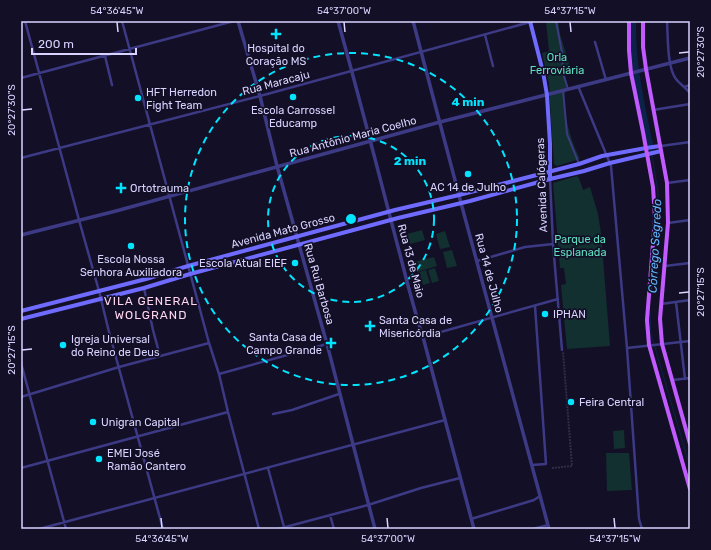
<svg xmlns="http://www.w3.org/2000/svg" width="711" height="550" viewBox="0 0 711 550" font-family="Rubik,sans-serif">
	<style>
		.green { fill: #12302f }
		.lines { fill: none; stroke-linecap: round; stroke-linejoin: round }
		.stream { stroke: #0c2248; stroke-width: 1 }
		.river { stroke: #0c2248; stroke-width: 6 }
		.pedestrian-tunnel { stroke: #312d47; stroke-width: 2; stroke-dasharray: 2 1; stroke-linecap: butt }
		.pedestrian { stroke: #3d3a85; stroke-width: 2 }
		.minor { stroke: #3d3a85; stroke-width: 2.5 }
		.tertiary { stroke: #3d3a85; stroke-width: 3.5 }
		.secondary { stroke: #6f6bff; stroke-width: 4 }
		.primary { stroke: #c25bff; stroke-width: 4 }
		.ticks { fill: none; stroke: #d9d4ff; stroke-width: 1.5 }
		.ring { fill: none; stroke: #00e5ff; stroke-width: 2; stroke-dasharray: 7 5 }
		.poi-dot { fill: #00e5ff; stroke: #130f26; stroke-width: 1.5 }
		.labels { text-anchor: middle; dominant-baseline: central; stroke-width: 3.5; stroke-linejoin: round; paint-order: stroke }
		.poi-label { font-size: 11px; fill: #d9d4ff; stroke: #130f26; text-anchor: start }
		.park-label { font-size: 11px; fill: #5fe0c0; stroke: #130f26 }
		.street-label { font-size: 11px; fill: #d9d4ff; stroke: #130f26 }
		.water-label { font-size: 12px; font-style: italic; fill: #62b6ff; stroke: #130f26 }
		.neighbourhood-label { font-size: 12px; letter-spacing: 1px; fill: #ffd6f0; stroke: #130f26 }
		.centre { fill: #00e5ff; stroke: #130f26; stroke-width: 2 }
		.ring-label { font-size: 12px; text-anchor: middle; font-weight: bold; fill: #00e5ff; stroke: #130f26; stroke-width: 3.5; stroke-linejoin: round; paint-order: stroke }
		.neatline { fill: none; stroke: #d9d4ff; stroke-width: 1.5 }
		.ticks-label { font-size: 10px; text-anchor: middle; fill: #d9d4ff }
	</style>
	<rect width="100%" height="100%" fill="#130f26"/>
	<path class="green" d="M550 21H558L560 34 571 70 567 71 565 75C565 77 567 81 567 84 566 89 564 94 564 99 565 120 571 141 580 159L557 166 554 164 551 122V121L549 84 542 53 549 51 546 22Z
		M577 176 579 178 583 190 590 187 598 214 601 233 610 346 567 349 561 285 566 284 564 268H560L553 183Z
		M422 230 425 240 410 244 407 234Z
		M445 231 450 247 440 249 436 234Z
		M452 250 457 266 447 268 443 252Z
		M434 257 437 266 417 272 414 262Z
		M435 268 439 281 432 283 428 270Z
		M426 270 430 283 423 285 419 272Z
		M624 430 625 448 614 449 613 431Z
		M606 453H629L632 490 607 491Z"/>
	<g class="lines">
		<path class="stream" d="M652 154 658 193V210L652 284
			M650 313 651 334 690 467"/>
		<path class="river" d="M633 21C632 64 642 107 651 149"/>
		<path class="pedestrian-tunnel" d="M552 468 572 466 563 352"/>
		<path class="pedestrian" d="M556 21 563 58 562 70 568 89
			M563 90 567 134 579 164"/>
		<path class="minor" d="M25 21 79 220 99 291 109 332 163 529
			M122 21 209 343 219 374 228 412 259 529
			M667 21C668 36 667 68 676 79 680 84 686 88 690 93
			M485 35 493 66
			M595 42 606 80
			M105 56 112 85
			M21 78 234 21
			M578 86 611 166 627 348 639 519 642 529
			M684 87 690 85
			M653 110 690 104
			M661 146 690 142
			M21 158 260 96 534 21
			M550 179 553 244 562 350
			M667 183 690 180
			M668 223 690 220
			M477 261 525 247 553 244
			M665 266 690 263
			M144 288 153 330 160 356
			M676 302 685 379
			M661 304 690 300
			M423 337 558 299
			M627 348 690 341
			M21 363 66 529
			M219 374 327 344
			M673 380 690 378
			M21 397 119 367 209 343
			M273 414 292 410 339 394
			M532 465 546 464 535 306
			M21 468 228 412
			M268 468 284 527
			M330 515 334 529
			M471 519 534 500 540 496
			M39 529 445 420
			M278 529 368 505 421 488 460 478
			M533 529 548 525"/>
		<path class="tertiary" d="M238 21 260 96 277 166 327 344 375 529
			M338 21C359 96 378 171 398 247 406 277 413 307 423 337L474 529
			M413 21 461 203 549 529
			M21 235 116 211 440 122 690 58"/>
		<path class="secondary" d="M530 21 543 72 547 95 550 144V179
			M21 311 146 279 188 266 395 210 459 195 579 164 602 156 646 148 660 146
			M21 319 144 288 190 274 398 218 470 201 550 179 584 171 610 163 661 151"/>
		<path class="primary" d="M629 21V50L631 73 643 132 653 187 655 218 647 320 649 345 690 489
			M643 21V47L646 69 667 183 668 223 660 319 662 344 690 444"/>
	</g>
	<path class="ticks" d="M117 22 118 32M344 22 345 32M570 22 571 32M679 53 689 52M22 110 32 109M679 293 689 292M22 350 32 349M161 518 162 528M387 518 388 528M614 518 615 528"/>
	<g class="ring">
		<circle cx="351" cy="219" r="83"/>
		<circle cx="351" cy="219" r="166"/>
	</g>
	<g class="poi-dot">
		<path d="M274 28h4v4h4v4h-4v4h-4v-4h-4v-4h4z"/>
		<circle cx="293" cy="97" r="4"/>
		<circle cx="138" cy="98" r="4"/>
		<circle cx="468" cy="174" r="4"/>
		<path d="M119 182h4v4h4v4h-4v4h-4v-4h-4v-4h4z"/>
		<circle cx="131" cy="246" r="4"/>
		<circle cx="295" cy="263" r="4"/>
		<circle cx="545" cy="314" r="4"/>
		<path d="M368 320h4v4h4v4h-4v4h-4v-4h-4v-4h4z"/>
		<path d="M329 337h4v4h4v4h-4v4h-4v-4h-4v-4h4z"/>
		<circle cx="63" cy="345" r="4"/>
		<circle cx="571" cy="402" r="4"/>
		<circle cx="93" cy="422" r="4"/>
		<circle cx="99" cy="459" r="4"/>
	</g>
	<g class="labels">
		<g class="poi-label">
			<text x="276" y="48" text-anchor="middle">Hospital do<tspan x="276" dy="13">Coração MS</tspan></text>
			<text x="146" y="92">HFT Herredon<tspan x="146" dy="13">Fight Team</tspan></text>
			<text x="293" y="110" text-anchor="middle">Escola Carrossel<tspan x="293" dy="13">Educamp</tspan></text>
			<text x="468" y="187" text-anchor="middle">AC 14 de Julho</text>
			<text x="130" y="188">Ortotrauma</text>
			<text x="131" y="259" text-anchor="middle">Escola Nossa<tspan x="131" dy="13">Senhora Auxiliadora</tspan></text>
			<text x="287" y="263" text-anchor="end">Escola Atual EIEF</text>
			<text x="553" y="314">IPHAN</text>
			<text x="379" y="320">Santa Casa de<tspan x="379" dy="13">Misericórdia</tspan></text>
			<text x="322" y="337" text-anchor="end">Santa Casa de<tspan x="322" dy="13">Campo Grande</tspan></text>
			<text x="71" y="339">Igreja Universal<tspan x="71" dy="13">do Reino de Deus</tspan></text>
			<text x="579" y="402">Feira Central</text>
			<text x="101" y="422">Unigran Capital</text>
			<text x="107" y="453">EMEI José<tspan x="107" dy="13">Ramão Cantero</tspan></text>
		</g>
		<g class="park-label">
			<text x="557" y="57">Orla<tspan x="557" dy="13">Ferroviária</tspan></text>
			<text x="580" y="239">Parque da<tspan x="580" dy="13">Esplanada</tspan></text>
		</g>
		<g class="street-label">
			<text transform="translate(276 83) rotate(-15)">Rua Maracaju</text>
			<text transform="translate(353 137) rotate(-15)">Rua Antônio Maria Coelho</text>
			<text transform="translate(542 185) rotate(-92)">Avenida Calógeras</text>
			<text transform="translate(283 231) rotate(-15)">Avenida Mato Grosso</text>
			<text transform="translate(411 261) rotate(75)">Rua 13 de Maio</text>
			<text transform="translate(489 273) rotate(75)">Rua 14 de Julho</text>
			<text transform="translate(319 284) rotate(74)">Rua Rui Barbosa</text>
		</g>
		<g class="water-label">
			<text transform="translate(655 246) rotate(-87)">Córrego Segredo</text>
		</g>
		<g class="neighbourhood-label">
			<text x="151" y="301">VILA GENERAL<tspan x="151" dy="14">WOLGRAND</tspan></text>
		</g>
	</g>
	<circle cx="351" cy="219" r="6" class="centre"/>
	<g class="ring-label">
		<text x="468" y="106">4 min</text>
		<text x="410" y="165">2 min</text>
	</g>
	<rect width="711" height="550" fill="none" stroke="#130f26" stroke-width="44"/>
	<path d="M32 48v6h104v-6" fill="none" stroke="#d9d4ff" stroke-width="2"/>
	<text x="38" y="48" font-size="12" fill="#d9d4ff" stroke="#130f26" stroke-width="3" paint-order="stroke">200 m</text>
	<rect x="22" y="22" width="667" height="506" class="neatline"/>
	<g class="ticks-label">
		<text x="117" y="14">54°36'45"W</text>
		<text x="344" y="14">54°37'00"W</text>
		<text x="570" y="14">54°37'15"W</text>
		<text transform="translate(700 52) rotate(-90)" y="4">20°27'30"S</text>
		<text transform="translate(11 110) rotate(-90)" y="4">20°27'30"S</text>
		<text transform="translate(700 292) rotate(-90)" y="4">20°27'15"S</text>
		<text transform="translate(11 350) rotate(-90)" y="4">20°27'15"S</text>
		<text x="162" y="542">54°36'45"W</text>
		<text x="388" y="542">54°37'00"W</text>
		<text x="615" y="542">54°37'15"W</text>
	</g>
</svg>
